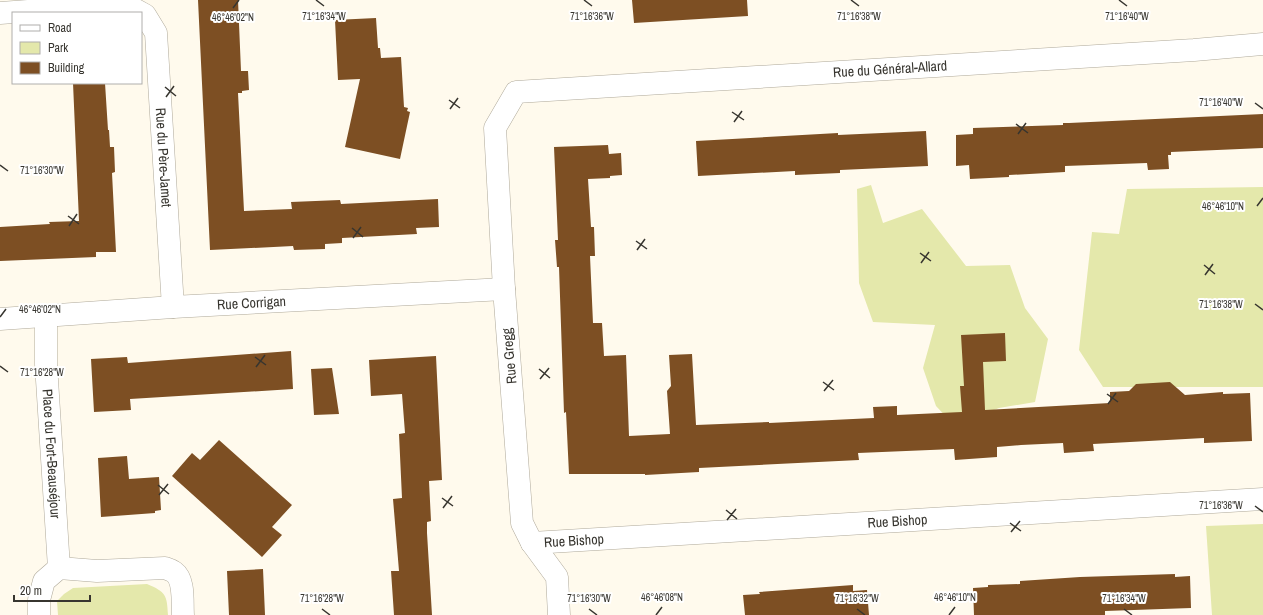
<svg xmlns="http://www.w3.org/2000/svg" width="1263" height="615" viewBox="0 0 1263 615" font-family="'Archivo Narrow',sans-serif">
	<style>
		.green { fill: #e4e8ab }
		.building { fill: #7d4f23 }
		.lines { fill: none; stroke-linecap: round; stroke-linejoin: round }
		.minor-casing { stroke: #afa99a; stroke-width: 23 }
		.minor { stroke: #fff; stroke-width: 22 }
		.ticks { fill: none; stroke: #37352f; stroke-width: 1.5 }
		.labels { text-anchor: middle; dominant-baseline: central; stroke-width: 4; stroke-linejoin: round; paint-order: stroke }
		.street-label { font-size: 14px; fill: #37352f; stroke: #fff }
		.ticks-label { font-size: 10px; text-anchor: middle; fill: #37352f; stroke: #fff; stroke-width: 4; stroke-linejoin: round; paint-order: stroke }
	</style>
	<rect width="100%" height="100%" fill="#fffaed"/>
	<path class="green" d="M871 185 883 223 922 209 966 266 1010 265 1025 308 1048 339 1035 402 999 408 955 426 936 406 923 368 935 325 873 322 859 283 857 189Z
		M1263 187V387H1103L1079 350 1092 232 1119 234 1127 189Z
		M1263 524V615H1212L1206 526Z
		M147 584C166 592 167 595 168 615H58L57 601 64 594 73 588Z"/>
	<path class="building" d="M198 0H238L241 71H248L249 90 242 91V93H238L244 211 292 209 291 202 340 200 341 204 438 199 439 227 416 228 417 234 342 238V243L325 244V249L294 250 293 246 210 250Z
		M632 0H747L748 16 634 23Z
		M376 18 378 48H380L381 58 401 57 404 107 408 108 407 111 410 112 400 159 345 147 360 79 338 80 335 20Z
		M73 83H105L108 130H109L110 147H114L115 172 112 173 116 252H96V257L0 261V227L50 224 49 222 79 221Z
		M1263 114V148L1171 152V155H1168L1169 169 1148 170 1147 163 1065 166V172L1009 175V177L970 179 969 165 956 166V135L973 134V128L1063 125V123H1069Z
		M926 131 928 166 840 170V173L795 175V171L698 176 696 141 838 133V135Z
		M608 145 609 154 621 153 622 175 610 176V178L588 179 591 227H594L595 256H590L593 323H602L604 356 626 355 629 436 670 434 667 391 671 386 669 355 692 354 696 425 769 422V423L874 418 873 407 897 406V415L962 412 960 386H964L961 335 1005 333 1006 361 983 362 985 410 1110 403V392L1129 391 1136 384 1170 382 1185 395 1223 392V394L1250 393 1252 441 1204 443V438L1093 444 1094 451 1064 453 1063 443 1021 445 997 447V457L955 460 954 449 858 453 859 460 699 468V472L645 475V474H569L566 412 564 413 559 267H557L555 240H558L554 147Z
		M291 351 293 389 130 399 131 410 94 412 91 359 127 357 128 363Z
		M436 356 442 480 429 481 431 521 427 522V533L432 615H394L391 571H399L393 499 402 498 399 434 405 433 402 394 371 396 369 360Z
		M332 368 339 414 314 415 311 369Z
		M219 440 292 505 272 527 282 535 262 557 172 476 192 453 200 460Z
		M127 456 129 479 159 477 161 510 155 511V513L101 517 98 458Z
		M263 569 265 615H229L227 571Z
		M1175 574V577L1190 576 1191 608 1105 611V615H974L973 588 988 587V585L1020 584V581L1080 577Z
		M853 585V591L867 590 869 615H745L743 595 760 594 759 592Z"/>
	<g class="lines">
		<defs>
			<g id="minor">
				<path id="s1" d="M0 13 125 4 145 15 156 33 173 307"/>
				<path id="s2" d="M46 316V364L59 568"/>
				<path id="s3" d="M0 319 173 307 504 289"/>
				<path id="s4" d="M532 543 1263 499"/>
				<path d="M39 615V600L44 581 59 568 97 571 165 568C168 569 171 570 174 572 185 580 182 602 183 615"/>
				<path id="s5" d="M559 615 557 577 532 543 522 523 504 289 495 128 516 92 1194 50 1263 44"/>
			</g>
		</defs>
		<use href="#minor" class="minor-casing"/>
		<use href="#minor" class="minor"/>
	</g>
	<path class="ticks" d="M316 0 324 6M584 0 592 6M851 0 859 6M1119 0 1127 6M233 8 239 0M165 87 176 96M166 97 174 86M449 100 460 108M1255 103 1263 109M450 109 458 98M732 112 744 120M734 122 742 111M1016 124 1028 133M1018 134 1026 123M0 165 8 171M1257 206 1263 198M68 216 79 224M69 226 77 214M352 228 363 237M353 238 361 227M636 241 647 249M637 250 645 239M920 253 931 261M921 263 929 252M1204 265 1215 274M1205 275 1213 264M1255 304 1263 310M0 317 6 309M255 357 266 365M0 366 8 372M256 367 265 355M539 369 550 378M540 379 549 368M823 382 834 390M824 391 833 380M1107 394 1118 402M1108 404 1116 393M158 485 169 494M159 495 168 484M442 498 453 506M1255 506 1263 512M443 508 452 496M726 510 737 519M727 520 736 509M1010 523 1021 531M1011 532 1020 521M322 609 330 615M589 609 597 615M857 609 865 615M1124 609 1132 615M656 615 662 607M949 615 955 607"/>
	<g class="labels">
		<g class="street-label">
			<text stroke="none"><textPath href="#s5" startOffset="915">Rue du Général-Allard</textPath></text>
			<text stroke="none"><textPath href="#s1" startOffset="294">Rue du Père-Jamet</textPath></text>
			<text stroke="none"><textPath href="#s3" startOffset="252">Rue Corrigan</textPath></text>
			<text transform="translate(509 356) rotate(-95)">Rue Gregg</text>
			<text stroke="none"><textPath href="#s2" startOffset="138">Place du Fort-Beauséjour</textPath></text>
			<text stroke="none"><textPath href="#s4" startOffset="366">Rue Bishop</textPath></text>
			<text stroke="none"><textPath href="#s4" startOffset="42">Rue Bishop</textPath></text>
		</g>
	</g>
	<g class="ticks-label">
		<text x="324" y="20">71°16'34"W</text>
		<text x="592" y="20">71°16'36"W</text>
		<text x="859" y="20">71°16'38"W</text>
		<text x="1127" y="20">71°16'40"W</text>
		<text x="233" y="21">46°46'02"N</text>
		<text x="1221" y="106">71°16'40"W</text>
		<text x="42" y="174">71°16'30"W</text>
		<text x="1223" y="210">46°46'10"N</text>
		<text x="1221" y="308">71°16'38"W</text>
		<text x="40" y="313">46°46'02"N</text>
		<text x="42" y="376">71°16'28"W</text>
		<text x="1221" y="509">71°16'36"W</text>
		<text x="662" y="601">46°46'08"N</text>
		<text x="955" y="601">46°46'10"N</text>
		<text x="322" y="602">71°16'28"W</text>
		<text x="589" y="602">71°16'30"W</text>
		<text x="857" y="602">71°16'32"W</text>
		<text x="1124" y="602">71°16'34"W</text>
	</g>
	<rect x="12" y="12" width="130" height="72" fill="#ffffff" stroke="#afaeac"/>
	<rect x="20" y="25" width="20" height="6" fill="#ffffff" stroke="#afaeac"/>
	<text x="48" y="32" font-size="12" fill="#37352f">Road</text>
	<rect x="20" y="42" width="20" height="12" fill="#e4e8ab" stroke="#afaeac"/>
	<text x="48" y="52" font-size="12" fill="#37352f">Park</text>
	<rect x="20" y="62" width="20" height="12" fill="#7d4f23" stroke="#afaeac"/>
	<text x="48" y="72" font-size="12" fill="#37352f">Building</text>
	<path d="M14 595v6h76v-6" fill="none" stroke="#37352f" stroke-width="2"/>
	<text x="20" y="595" font-size="12" fill="#37352f" stroke="#ffffff" stroke-width="3" paint-order="stroke">20 m</text>
</svg>
